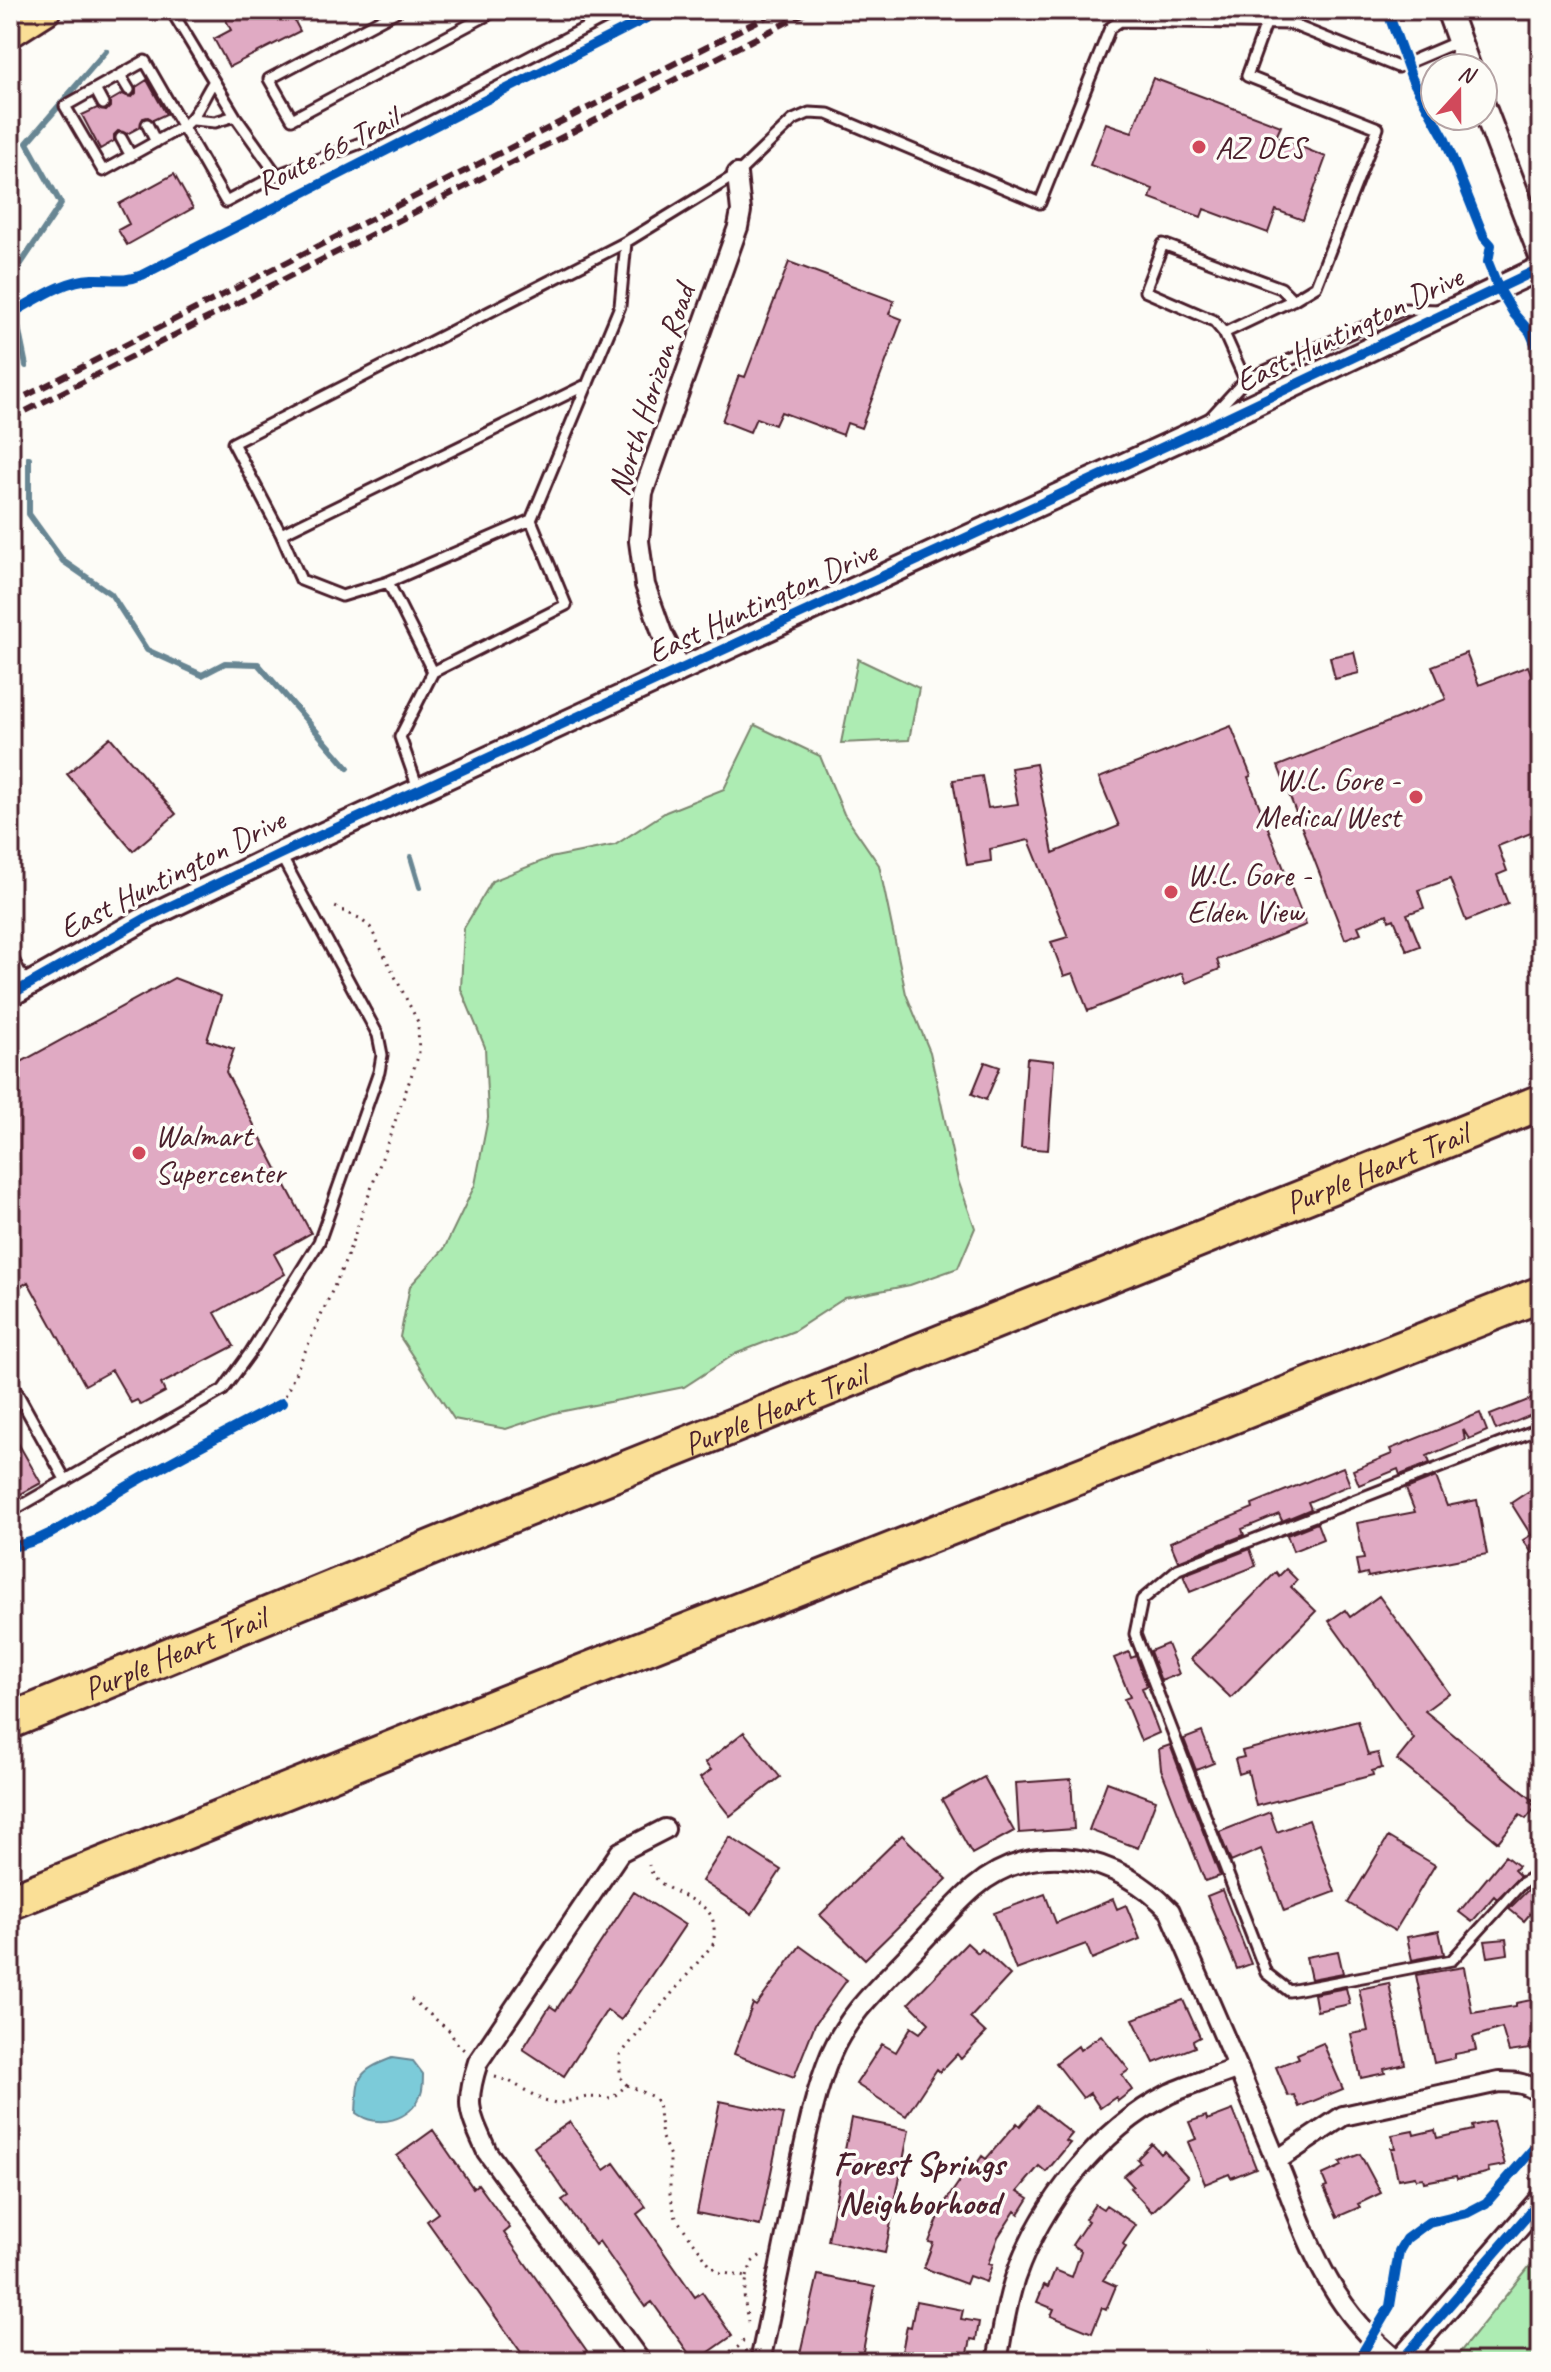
<svg xmlns="http://www.w3.org/2000/svg" width="1551" height="2372" viewBox="0 0 1551 2372" font-family="Caveat,sans-serif">
	<style>
		.green { fill: #adecb3; stroke: #7c866f; stroke-width: 2 }
		.water { fill: #7ccbd9; stroke: #688693; stroke-width: 2 }
		.lines { fill: none; stroke-linecap: round; stroke-linejoin: round }
		.stream { stroke: #688693; stroke-width: 6 }
		.building { fill: #e0aac3; stroke: #4a1f2b; stroke-width: 2 }
		.service-casing { stroke: #4a1f2b; stroke-width: 15 }
		.minor-casing { stroke: #4a1f2b; stroke-width: 24 }
		.tertiary-casing { stroke: #4a1f2b; stroke-width: 28 }
		.primary-casing { stroke: #4a1f2b; stroke-width: 34 }
		.motorway-casing { stroke: #4a1f2b; stroke-width: 40 }
		.path { stroke: #4a1f2b; stroke-width: 3; stroke-dasharray: 2 6; stroke-linecap: butt }
		.service { stroke: #fdfcf7; stroke-width: 9 }
		.minor { stroke: #fdfcf7; stroke-width: 18 }
		.tertiary { stroke: #fdfcf7; stroke-width: 22 }
		.primary { stroke: #fadf96; stroke-width: 28 }
		.motorway { stroke: #fadf96; stroke-width: 34 }
		.rail { stroke: #4a1f2b; stroke-width: 6; stroke-dasharray: 12 6; stroke-linecap: butt }
		.cycleway-casing { stroke: #fdfcf7; stroke-width: 15 }
		.cycleway { stroke: #0057b8; stroke-width: 10 }
		.poi-dot { fill: #d1495b; stroke: #fdfcf7; stroke-width: 3 }
		.labels { text-anchor: middle; dominant-baseline: central; stroke-width: 7; stroke-linejoin: round; paint-order: stroke }
		.poi-label { font-size: 32px; fill: #4a1f2b; stroke: #fdfcf7; text-anchor: start }
		.street-label { font-size: 32px; fill: #4a1f2b; stroke: #fdfcf7 }
		.neighbourhood-label { font-size: 34px; font-weight: bold; fill: #4a1f2b; stroke: #fdfcf7 }
	</style>
	<rect width="100%" height="100%" fill="#fdfcf7"/>
	<filter id="ink" filterUnits="userSpaceOnUse"><feTurbulence type="fractalNoise" baseFrequency=".0125" numOctaves="2"/><feDisplacementMap in="SourceGraphic" scale="16" xChannelSelector="R" yChannelSelector="G"/><feConvolveMatrix kernelMatrix="1 2 1 2 8 2 1 2 1" color-interpolation-filters="sRGB"/></filter>
	<g filter="url(#ink)">
		<path class="green" d="M858 659 919 688 909 740 841 743Z
			M755 725 820 756 844 814 879 865 906 994 930 1052 958 1180 975 1228 958 1268 910 1285 845 1298 794 1331 735 1354 684 1387 554 1413 506 1429 454 1419 400 1337 410 1286 444 1249 475 1185 488 1118 485 1047 461 989 464 928 492 881 550 858 615 845 666 812 724 789Z
			M1541 2252V2362H1452Z"/>
		<path class="water" d="M392 2058 413 2061 423 2074C423 2080 423 2089 421 2094 411 2121 377 2129 356 2113 358 2076 356 2072 392 2058Z"/>
		<g class="lines">
			<path class="stream" d="M10 280 61 204 27 143 106 51
				M10 287 26 366
				M29 458V514L63 561 111 594 147 650 202 675 225 663 258 664 348 768
				M411 857 420 887"/>
		</g>
		<path class="building" d="M221 10H289L300 31 229 67 214 39 231 30Z
			M1153 78 1281 126 1276 137 1326 157 1303 220 1276 210 1268 233 1204 209 1201 217 1150 198 1153 189 1090 165 1106 123 1132 132Z
			M147 80 166 114 153 120 148 117 143 118 140 127 127 134 118 131 114 135V141L100 149 82 115 97 108 106 111 110 107V101L122 94 132 97 136 93V87Z
			M174 174 193 208 127 245 118 230 129 224 119 204Z
			M789 262 894 301 889 314 902 319 861 428 847 423 843 435 781 412 775 425 756 418 750 432 722 421 739 375 745 377Z
			M1354 652 1359 673 1335 679 1330 657Z
			M1466 653 1479 685 1528 666 1541 701V829L1498 846 1507 871 1497 875 1508 904 1466 921 1450 879 1418 890 1424 908 1407 914 1420 946 1407 951 1394 919 1389 921 1387 914 1358 926 1361 933 1345 939 1278 766 1446 699 1432 666Z
			M1231 726 1251 776 1248 777 1306 925 1217 960 1220 969 1186 983 1182 973 1088 1011 1073 973 1064 976 1051 942 1068 937 1029 840 990 849 991 861 967 865 953 780 982 776 988 808 1018 804 1011 768 1036 764 1053 853 1119 826 1099 778Z
			M110 737 176 814 133 851 67 774Z
			M174 978 221 996 207 1040 234 1049 226 1072 311 1233 274 1254 285 1274 215 1313 234 1346 161 1384 165 1392 141 1405 137 1400 131 1403 112 1370 85 1385 28 1282 10 1293V1068Z
			M1027 1058 1054 1061 1048 1150 1021 1148Z
			M985 1062 1000 1067 986 1100 972 1094Z
			M1541 1395V1411L1496 1430 1490 1415Z
			M1480 1413 1487 1431 1469 1439 1463 1429 1465 1440 1427 1456 1430 1463 1400 1475 1398 1469 1359 1485 1353 1470 1392 1454 1390 1449Z
			M10 1429 41 1483 10 1500Z
			M1343 1467 1350 1485 1308 1502 1311 1509 1282 1521 1279 1514 1242 1529 1244 1535 1178 1561 1170 1542 1253 1508 1252 1504Z
			M1436 1477 1447 1506 1477 1500 1487 1554 1368 1577 1367 1573 1359 1575 1356 1560 1364 1559 1357 1523 1415 1512 1406 1489Z
			M1541 1483V1550L1540 1548 1532 1553 1523 1540 1531 1535 1511 1503Z
			M1317 1523 1323 1539 1293 1551 1287 1535Z
			M1250 1549 1256 1566 1190 1592 1183 1575Z
			M1286 1569 1297 1580 1291 1587 1316 1611 1231 1698 1191 1659 1276 1572 1279 1576Z
			M1379 1596 1449 1693 1425 1711 1533 1800 1530 1802 1536 1807 1526 1819 1520 1815 1498 1842 1397 1760 1414 1739 1329 1621 1345 1610 1350 1617Z
			M1167 1644 1179 1674 1161 1681 1150 1651Z
			M1129 1652 1131 1658 1136 1656 1147 1686 1142 1688 1159 1733 1141 1741 1124 1699 1130 1697 1114 1658Z
			M1358 1721 1368 1755 1378 1753 1382 1768 1372 1771 1373 1775 1256 1806 1248 1771 1239 1774 1235 1759 1244 1757 1242 1751Z
			M744 1732 780 1777 730 1816 700 1778 711 1770 705 1763Z
			M1202 1732 1214 1763 1196 1770 1184 1739Z
			M1170 1745 1220 1876 1205 1881 1161 1769 1159 1749Z
			M984 1777 1014 1831 972 1854 942 1800Z
			M1071 1779 1074 1829 1019 1833 1016 1783Z
			M1107 1782 1156 1800 1138 1848 1089 1830Z
			M1270 1812 1277 1832 1309 1820 1335 1892 1284 1911 1261 1849 1231 1862 1219 1832Z
			M902 1835 947 1879 865 1959 820 1915Z
			M730 1837 781 1870 752 1914 702 1881Z
			M1388 1837 1435 1865 1395 1931 1348 1903Z
			M1505 1856 1518 1866 1514 1870 1520 1876 1497 1899 1494 1896 1472 1922 1459 1912Z
			M1532 1886 1541 1893V1901L1524 1921 1509 1909Z
			M1222 1890 1251 1964 1237 1969 1207 1896Z
			M634 1892 685 1925 621 2020 607 2010 564 2076 523 2049 550 2006 556 2010Z
			M1045 1894 1056 1923 1113 1899 1117 1909 1126 1905 1140 1939 1092 1959 1086 1944 1016 1970 994 1913Z
			M1439 1931 1444 1954 1412 1960 1407 1937Z
			M1506 1939 1508 1954 1488 1957 1485 1941Z
			M967 1943 978 1953 982 1949 1010 1975 970 2018 986 2033 961 2059 957 2054 940 2072 937 2069 906 2116 856 2084 882 2044 896 2052 911 2027 920 2033 929 2023 909 2003Z
			M800 1946 847 1980 815 2024 794 2077 734 2054 753 2004 756 2006Z
			M1338 1951 1343 1973 1311 1979 1306 1957Z
			M1464 1967 1472 2013 1516 2006V2003L1541 1998V2043L1529 2045 1530 2049 1509 2052 1502 2028 1473 2037 1476 2050 1455 2054V2058L1434 2063 1416 1975Z
			M1389 1983 1405 2064 1384 2069 1385 2073 1361 2078 1351 2034 1368 2031 1359 1989Z
			M1346 1988 1350 2004 1317 2011 1314 1994Z
			M1183 2000 1200 2037 1193 2041 1195 2047 1154 2063 1133 2019Z
			M1101 2035 1129 2070 1122 2075 1132 2090 1118 2101 1116 2097 1100 2108 1090 2093 1083 2098 1056 2063 1078 2046 1080 2050Z
			M1323 2043 1343 2089 1299 2107 1294 2095 1288 2096 1276 2067 1299 2058 1297 2054Z
			M720 2101 783 2114 760 2226 697 2213Z
			M1037 2106 1072 2134 1066 2141 1070 2143 1046 2172 1039 2166 1018 2191 1029 2198 1019 2214 1015 2211 998 2237 988 2264 992 2265 986 2282 969 2276 966 2284 924 2268 933 2243 929 2242 944 2204 963 2176 967 2178 982 2156 986 2159 1017 2123 1020 2126Z
			M1233 2110 1256 2168 1231 2178 1229 2174 1205 2184 1188 2142 1196 2139 1189 2122 1206 2116 1207 2120Z
			M851 2118 909 2130 885 2253 828 2241Z
			M1493 2121 1505 2165 1488 2168 1489 2172 1482 2174 1457 2179 1456 2176 1424 2182 1423 2178 1416 2179 1415 2176 1398 2179 1391 2148H1395L1392 2135 1413 2131 1414 2135 1435 2130 1437 2138 1473 2130 1472 2126Z
			M570 2122 604 2170 614 2163 646 2207 637 2214 695 2297 702 2292 732 2336 695 2362 652 2302 645 2307 599 2241 595 2245 562 2200 568 2196 534 2147Z
			M433 2130 473 2188 478 2184 510 2228 504 2233 587 2351 571 2362H528L427 2221 438 2213 397 2156Z
			M1152 2144 1161 2154 1164 2151 1188 2177 1152 2212 1130 2188 1133 2186 1124 2176 1140 2162 1137 2159Z
			M1360 2154 1381 2193 1358 2204 1360 2207 1337 2217 1324 2188 1327 2187 1322 2175 1342 2166 1340 2162Z
			M1095 2204 1103 2209 1106 2205 1136 2225 1123 2244 1126 2247 1103 2280 1116 2286 1106 2310 1102 2308 1092 2333 1051 2316 1054 2309 1037 2302 1044 2285 1048 2287 1055 2270 1072 2277 1081 2251 1072 2245 1088 2221 1085 2219Z
			M818 2275 875 2287 861 2362H798Z
			M916 2301 963 2310 961 2319 979 2322 976 2340 971 2339 966 2362H900L907 2326 911 2327Z"/>
		<g class="lines">
			<defs>
				<path id="service" d="M171 10 235 116 277 175 371 139 620 10
					M399 10 269 79 292 119 497 10
					M120 75 129 90
					M214 81C203 97 197 117 182 127L103 171 65 106 145 61 226 202 277 175
					M95 89 103 104
					M193 120 215 122 235 116
					M147 124 156 142
					M121 138 131 156
					M626 242 620 306 531 520 388 582 342 596 301 580 281 534 233 443 626 242 737 174 793 120 809 113 828 114 1040 203 1110 28 1120 21 1291 24 1398 67 1459 41
					M1224 333 1293 300 1316 286 1378 128 1247 76 1271 10
					M1245 380 1224 333 1214 321 1145 291 1163 244 1281 288 1293 300
					M1210 418 1245 380 1404 309 1440 310
					M281 534 588 384
					M388 582 433 672 400 737 418 788
					M433 672 566 605 531 520
					M10 954 27 985
					M10 1380 66 1481
					M1541 1428 1178 1569 1142 1600 1135 1634 1266 1973 1289 1991 1452 1960 1521 1884 1541 1872
					M10 1512 223 1390 250 1353 319 1242 379 1072 382 1055 378 1035 280 854"/>
				<path id="minor" d="M680 668 662 633 645 585 639 541 643 493 738 227 741 211 737 174
					M1276 2161 1343 2116 1499 2082C1517 2082 1528 2083 1541 2095
					M641 2362 487 2152C469 2112 464 2105 478 2062L620 1852 665 1829
					M760 2362C772 2304 784 2247 795 2189 805 2143 813 2097 831 2054 848 2014 881 1985 910 1954 931 1933 951 1908 974 1888 1035 1836 1119 1856 1170 1911L1238 2068
					M997 2362C1002 2334 1006 2305 1015 2278 1041 2204 1099 2130 1169 2094 1191 2084 1215 2077 1238 2068 1253 2105 1268 2141 1283 2177 1312 2252 1333 2311 1399 2362"/>
				<path id="tertiary" d="M1448 10 1469 68
					M1483 105 1541 256
					M10 995 148 917 280 854 1200 430 1541 268
					M1400 2362 1541 2200"/>
				<path id="primary" d="M10 33 46 10"/>
				<g id="motorway">
					<path id="s1" d="M10 1721 486 1525 1541 1102"/>
					<path d="M10 1902 505 1703 1541 1294"/>
				</g>
			</defs>
			<use href="#service" class="service-casing"/>
			<use href="#minor" class="minor-casing"/>
			<use href="#tertiary" class="tertiary-casing"/>
			<use href="#primary" class="primary-casing"/>
			<use href="#motorway" class="motorway-casing"/>
			<path class="path" d="M282 1403 345 1262 419 1054 418 1022 370 927 359 918 335 907
				M411 1999 450 2031 455 2041 465 2051
				M495 2077 509 2081 544 2101 556 2104 587 2097 612 2098 627 2085 620 2077V2055L714 1943C714 1935 715 1925 712 1918 704 1896 655 1894 649 1865
				M627 2085 651 2096 658 2102 662 2138 670 2156V2194L676 2218 711 2266 718 2272 747 2277 744 2295 748 2324
				M747 2277 752 2262 761 2255
				M723 2362 721 2357 738 2347 745 2339"/>
			<use href="#service" class="service"/>
			<use href="#minor" class="minor"/>
			<use href="#tertiary" class="tertiary"/>
			<use href="#primary" class="primary"/>
			<use href="#motorway" class="motorway"/>
			<path class="rail" d="M10 404 779 10
				M10 419 811 10"/>
			<defs>
				<path id="cycleway" d="M1387 10 1412 79 1444 137 1484 237 1491 245 1488 262 1498 287 1514 314 1530 332 1541 357
					M10 314C35 301 63 280 92 279 110 278 124 283 142 275L662 10
					M10 995 148 917 280 854 1200 430 1541 268
					M10 1547C45 1542 74 1519 103 1501 161 1465 222 1435 282 1403
					M1357 2362 1390 2306 1399 2251 1406 2239 1429 2222 1467 2213 1486 2203 1541 2140
					M1400 2362 1541 2200"/>
			</defs>
			<use href="#cycleway" class="cycleway-casing"/>
			<use href="#cycleway" class="cycleway"/>
		</g>
	</g>
	<g class="poi-dot">
		<circle cx="1199" cy="147" r="8"/>
		<circle cx="1416" cy="797" r="8"/>
		<circle cx="1171" cy="892" r="8"/>
		<circle cx="139" cy="1153" r="8"/>
	</g>
	<g class="labels">
		<g class="poi-label">
			<text x="1215" y="147">AZ DES</text>
			<text x="1400" y="779" text-anchor="end">W.L. Gore -<tspan x="1400" dy="37">Medical West</tspan></text>
			<text x="1187" y="874">W.L. Gore -<tspan x="1187" dy="37">Elden View</tspan></text>
			<text x="155" y="1135">Walmart<tspan x="155" dy="37">Supercenter</tspan></text>
		</g>
		<g class="street-label">
			<text transform="translate(327 151) rotate(-27)">Route 66 Trail</text>
			<text transform="translate(1349 329) rotate(-26)">East Huntington Drive</text>
			<text transform="translate(651 390) rotate(-72)">North Horizon Road</text>
			<text transform="translate(762 602) rotate(-25)">East Huntington Drive</text>
			<text transform="translate(172 874) rotate(-27)">East Huntington Drive</text>
			<text stroke="none"><textPath href="#s1" startOffset="1474">Purple Heart Trail</textPath></text>
			<text stroke="none"><textPath href="#s1" startOffset="826">Purple Heart Trail</textPath></text>
			<text stroke="none"><textPath href="#s1" startOffset="178">Purple Heart Trail</textPath></text>
		</g>
		<g class="neighbourhood-label">
			<text x="919" y="2163">Forest Springs<tspan x="919" dy="39">Neighborhood</tspan></text>
		</g>
	</g>
	<rect width="1551" height="2372" fill="none" stroke="#fdfcf7" stroke-width="40"/>
	<rect x="20" y="20" width="1511" height="2332" fill="none" stroke="#4a1f2b" stroke-width="3" filter="url(#ink)"/>
	<g transform="translate(1459 92) rotate(21)"><circle r="38" fill="#fdfcf7" stroke="#b5a4a5" stroke-width="2"/>
	<path d="M0-6L14 30L0 20L-14 30Z" fill="#d1495b"/>
	<text y="-12" font-size="22" font-weight="bold" text-anchor="middle" fill="#4a1f2b">N</text>
	</g>
</svg>
